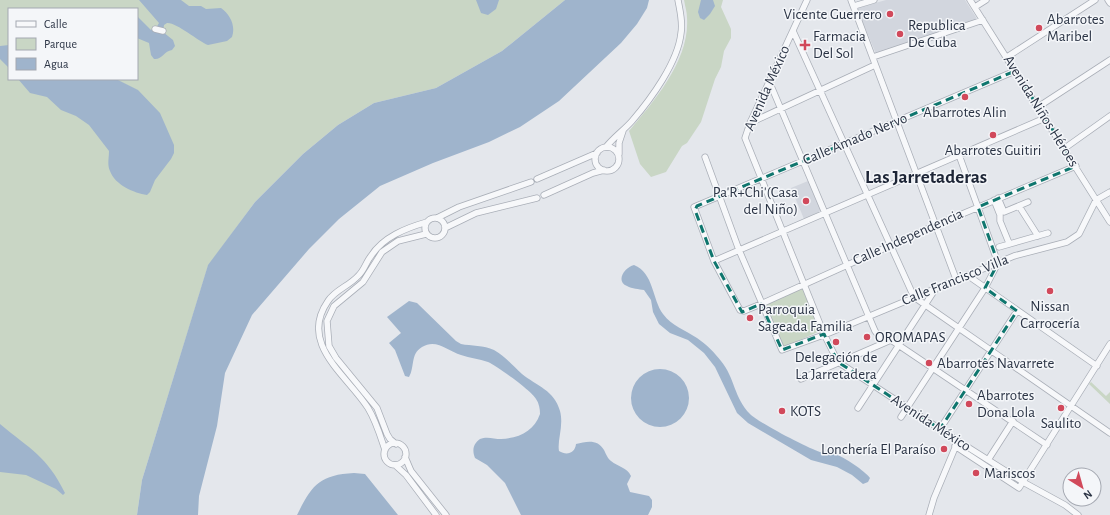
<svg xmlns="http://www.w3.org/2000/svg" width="1110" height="515" viewBox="0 0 1110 515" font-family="'Alegreya Sans',sans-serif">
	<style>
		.built { fill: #d2d6de }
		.green { fill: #c9d6c5; fill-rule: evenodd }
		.water { fill: #9fb4cc }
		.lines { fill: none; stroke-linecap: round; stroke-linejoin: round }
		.minor-casing { stroke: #a9aeb7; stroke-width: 7 }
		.minor { stroke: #f7f8fa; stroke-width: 5.5 }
		.marked { fill: none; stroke: #0f766e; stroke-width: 3; stroke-dasharray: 8 5; stroke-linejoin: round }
		.poi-dot { fill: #d1495b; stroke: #f4f6f9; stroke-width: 1.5 }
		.labels { text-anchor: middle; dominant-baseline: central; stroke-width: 3; stroke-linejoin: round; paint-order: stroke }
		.poi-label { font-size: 15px; fill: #2b3445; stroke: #f4f6f9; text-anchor: start }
		.street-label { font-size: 15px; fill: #2b3445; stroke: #f4f6f9 }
		.district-label { font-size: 19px; font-weight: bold; fill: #1d2536; stroke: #f4f6f9 }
	</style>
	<rect width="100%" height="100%" fill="#e4e7ec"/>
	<path class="built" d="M886 0H965L977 19 876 54 857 8Z
		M808 181 821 211 804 219 791 188Z"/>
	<path class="green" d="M0 0H565L502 51 436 88 374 103 338 125 303 154 255 202 208 266 142 480 137 515H0ZM9 9H137V79H9Z
		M684 0H723L721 7 731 29V38L724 51 721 67 715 79 701 122 687 143 682 146 666 172 651 177 640 164 629 131C654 101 690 60 687 18 687 12 685 6 684 0Z
		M803 287 820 331 782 348 764 305Z
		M1091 382 1106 396 1110 392V404L1089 384Z"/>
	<path class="water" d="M139 0H181L189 6H201L206 9 221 8C230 14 236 26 232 37L227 41 208 45C198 41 176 22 167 23L164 25 163 32 173 40 175 46 172 50C164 51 162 60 154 59L151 55 149 43 137 38V16L151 30 156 28 159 23Z
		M476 0H499L496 9 488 15 481 13Z
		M565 0H649L647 8 637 24 621 43 559 101 520 127 489 142 433 163 380 186 339 219 309 249 252 315 225 373 217 426 199 496 198 515H137L142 480 208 265 255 202 303 154 338 125 374 103 436 88 502 51Z
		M701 0H713L715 6 710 14 704 20 700 18 698 12Z
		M9 45V68L0 59V46Z
		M18 79H116L138 90 160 113 174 145V153L171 159 155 180 150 192 147 195C134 193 115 185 110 171 107 165 109 158 109 151L89 125 76 116 61 110 47 97 30 93Z
		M634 265C654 273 652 299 663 314 672 326 685 330 697 338 706 344 715 353 721 361 735 378 734 398 750 414 759 423 808 448 820 452 825 453 831 453 835 454 844 457 865 471 870 478L868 482 863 484 852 475 837 467 811 460 748 423 737 413 715 367 704 353 688 340 670 333 659 324 653 312 651 300 644 290C639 289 632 289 627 286 615 281 625 267 634 265Z
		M409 301 417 303 456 341 461 344C471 346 484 345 494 350 505 356 513 366 522 374 537 386 554 390 560 411 564 426 557 440 559 451 567 456 575 453 576 444 587 441 598 439 604 450 606 454 608 459 611 461 618 467 627 467 631 476L627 484 630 492 649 496 652 500V507L648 515H521L505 483 487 465 475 458C472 450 473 444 480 439 487 436 494 439 501 439 520 438 534 431 540 414 540 409 539 403 536 399 532 391 497 366 488 362 479 359 470 358 461 355 448 351 436 338 422 347 410 354 415 367 409 377L405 376 395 350 389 343 401 333 387 317Z
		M631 398a29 29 0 1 1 58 0a29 29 0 1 1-58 0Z
		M0 424C30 449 47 456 65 493L63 495 56 489 26 475 0 472Z
		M354 473 365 474 398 515H297C312 485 319 475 354 473Z"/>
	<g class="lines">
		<defs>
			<path id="minor" d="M807 0 750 123 745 138 824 334 838 362 958 441 1023 482 1065 505 1078 515
				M851 0 956 279
				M970 0 1110 222
				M1108 0 1110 3
				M854 6 874 0
				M975 7 986 0
				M155 29 163 31
				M793 31 914 297 1110 433
				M873 57 983 20
				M1007 57 1095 0
				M1015 71 694 207 714 261 740 310 744 311 761 304 936 225 1076 166
				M769 81 869 317 875 331 884 342
				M1038 107 1110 60
				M750 123 875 65
				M595 159a12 12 0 1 1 24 0a12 12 0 1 1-24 0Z
				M606 147C614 137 624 130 632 121 651 99 678 62 681 33 683 22 680 11 678 0
				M1065 148 1110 116
				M619 154V143L623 131
				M705 157 739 250 782 350 829 333 1014 256 1067 242 1079 234 1096 200 1110 192
				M537 179 597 153
				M544 195 593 173 604 170
				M998 198 1004 212 1028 202
				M994 200 1000 215V221L1009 243
				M1019 206 1038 236
				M425 228a10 10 0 1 1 20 0a10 10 0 1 1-20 0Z
				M437 218 459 207 531 182
				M445 228 476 213 537 198
				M999 247 1048 233
				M714 261 1045 118
				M967 275 1097 366
				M801 379 891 340 1047 445
				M858 408 936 288
				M901 417 985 288 998 263 959 155
				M940 429 1017 311
				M384 454a11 11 0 1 1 22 0a11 11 0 1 1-22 0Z
				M396 444 390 439 387 434 377 408 336 358 329 346 327 321 334 306 363 282 382 252 398 241 426 234
				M955 446 1019 488 1110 344
				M385 450C380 435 376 421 368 408 347 375 298 344 328 301 335 290 349 286 358 276 364 271 366 262 371 256 383 237 406 228 427 222
				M405 457 411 471 446 515
				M988 460 1013 421
				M395 465 406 475 436 515
				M929 515 934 498 957 443"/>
		</defs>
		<use href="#minor" class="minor-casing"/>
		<use href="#minor" class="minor"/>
	</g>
	<path class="marked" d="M1015 71 1076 166 978 207 998 263 985 288 1017 311 940 429 838 362 824 334 782 350 761 304 742 312 714 261 695 210 697 206Z"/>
	<g class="poi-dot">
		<circle cx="890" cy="14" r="4"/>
		<circle cx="1039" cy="28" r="4"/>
		<circle cx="900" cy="34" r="4"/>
		<path d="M803 39h4v4h4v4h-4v4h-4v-4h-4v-4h4z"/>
		<circle cx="965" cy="97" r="4"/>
		<circle cx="993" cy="135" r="4"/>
		<circle cx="806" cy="201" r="4"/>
		<circle cx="1050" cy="291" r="4"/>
		<circle cx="750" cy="318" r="4"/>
		<circle cx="867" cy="337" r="4"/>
		<circle cx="836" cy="342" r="4"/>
		<circle cx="929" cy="363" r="4"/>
		<circle cx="969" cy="404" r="4"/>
		<circle cx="1061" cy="408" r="4"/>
		<circle cx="782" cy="411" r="4"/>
		<circle cx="944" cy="449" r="4"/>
		<circle cx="976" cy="473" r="4"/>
	</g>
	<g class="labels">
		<g class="poi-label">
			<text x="882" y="14" text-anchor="end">Vicente Guerrero</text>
			<text x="1047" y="19">Abarrotes<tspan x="1047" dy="17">Maribel</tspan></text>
			<text x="908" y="25">Republica<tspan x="908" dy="17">De Cuba</tspan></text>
			<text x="813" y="36">Farmacia<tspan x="813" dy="17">Del Sol</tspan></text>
			<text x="965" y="112" text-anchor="middle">Abarrotes Alin</text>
			<text x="993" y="150" text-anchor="middle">Abarrotes Guitiri</text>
			<text x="798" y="192" text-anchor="end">Pa'R+Chi'(Casa<tspan x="798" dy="17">del Niño)</tspan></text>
			<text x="1050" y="306" text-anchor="middle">Nissan<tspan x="1050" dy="17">Carrocería</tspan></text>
			<text x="758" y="309">Parroquia<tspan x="758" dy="17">Sageada Familia</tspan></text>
			<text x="875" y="337">OROMAPAS</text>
			<text x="836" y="357" text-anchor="middle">Delegación de<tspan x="836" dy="17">La Jarretadera</tspan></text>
			<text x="937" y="363">Abarrotes Navarrete</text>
			<text x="977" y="395">Abarrotes<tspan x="977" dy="17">Dona Lola</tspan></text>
			<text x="790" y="411">KOTS</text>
			<text x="1061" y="423" text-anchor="middle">Saulito</text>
			<text x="936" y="449" text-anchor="end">Lonchería El Paraíso</text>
			<text x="984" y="473">Mariscos</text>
		</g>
		<g class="street-label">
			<text transform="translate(767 88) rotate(-66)">Avenida México</text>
			<text transform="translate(1041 111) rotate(58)">Avenida Niños Héroes</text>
			<text transform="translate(855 139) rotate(-23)">Calle Amado Nervo</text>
			<text transform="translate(908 237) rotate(-24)">Calle Independencia</text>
			<text transform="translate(955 280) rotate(-22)">Calle Francisco Villa</text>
			<text transform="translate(931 423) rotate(33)">Avenida México</text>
		</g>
		<g class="district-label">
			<text x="926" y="177">Las Jarretaderas</text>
		</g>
	</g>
	<rect x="8" y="8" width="130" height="72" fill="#f4f6f9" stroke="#a4a8b1"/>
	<rect x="16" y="21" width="20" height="6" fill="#f7f8fa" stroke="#a4a8b1"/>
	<text x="44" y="28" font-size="12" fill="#2b3445">Calle</text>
	<rect x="16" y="38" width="20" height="12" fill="#c9d6c5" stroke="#a4a8b1"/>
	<text x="44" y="48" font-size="12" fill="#2b3445">Parque</text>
	<rect x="16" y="58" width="20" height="12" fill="#9fb4cc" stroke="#a4a8b1"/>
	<text x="44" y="68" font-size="12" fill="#2b3445">Agua</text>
	<g transform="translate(1082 487) rotate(143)"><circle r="19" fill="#f4f6f9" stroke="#a4a8b1"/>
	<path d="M0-3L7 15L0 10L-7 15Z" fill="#d1495b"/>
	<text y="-6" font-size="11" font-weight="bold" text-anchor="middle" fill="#2b3445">N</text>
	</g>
</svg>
